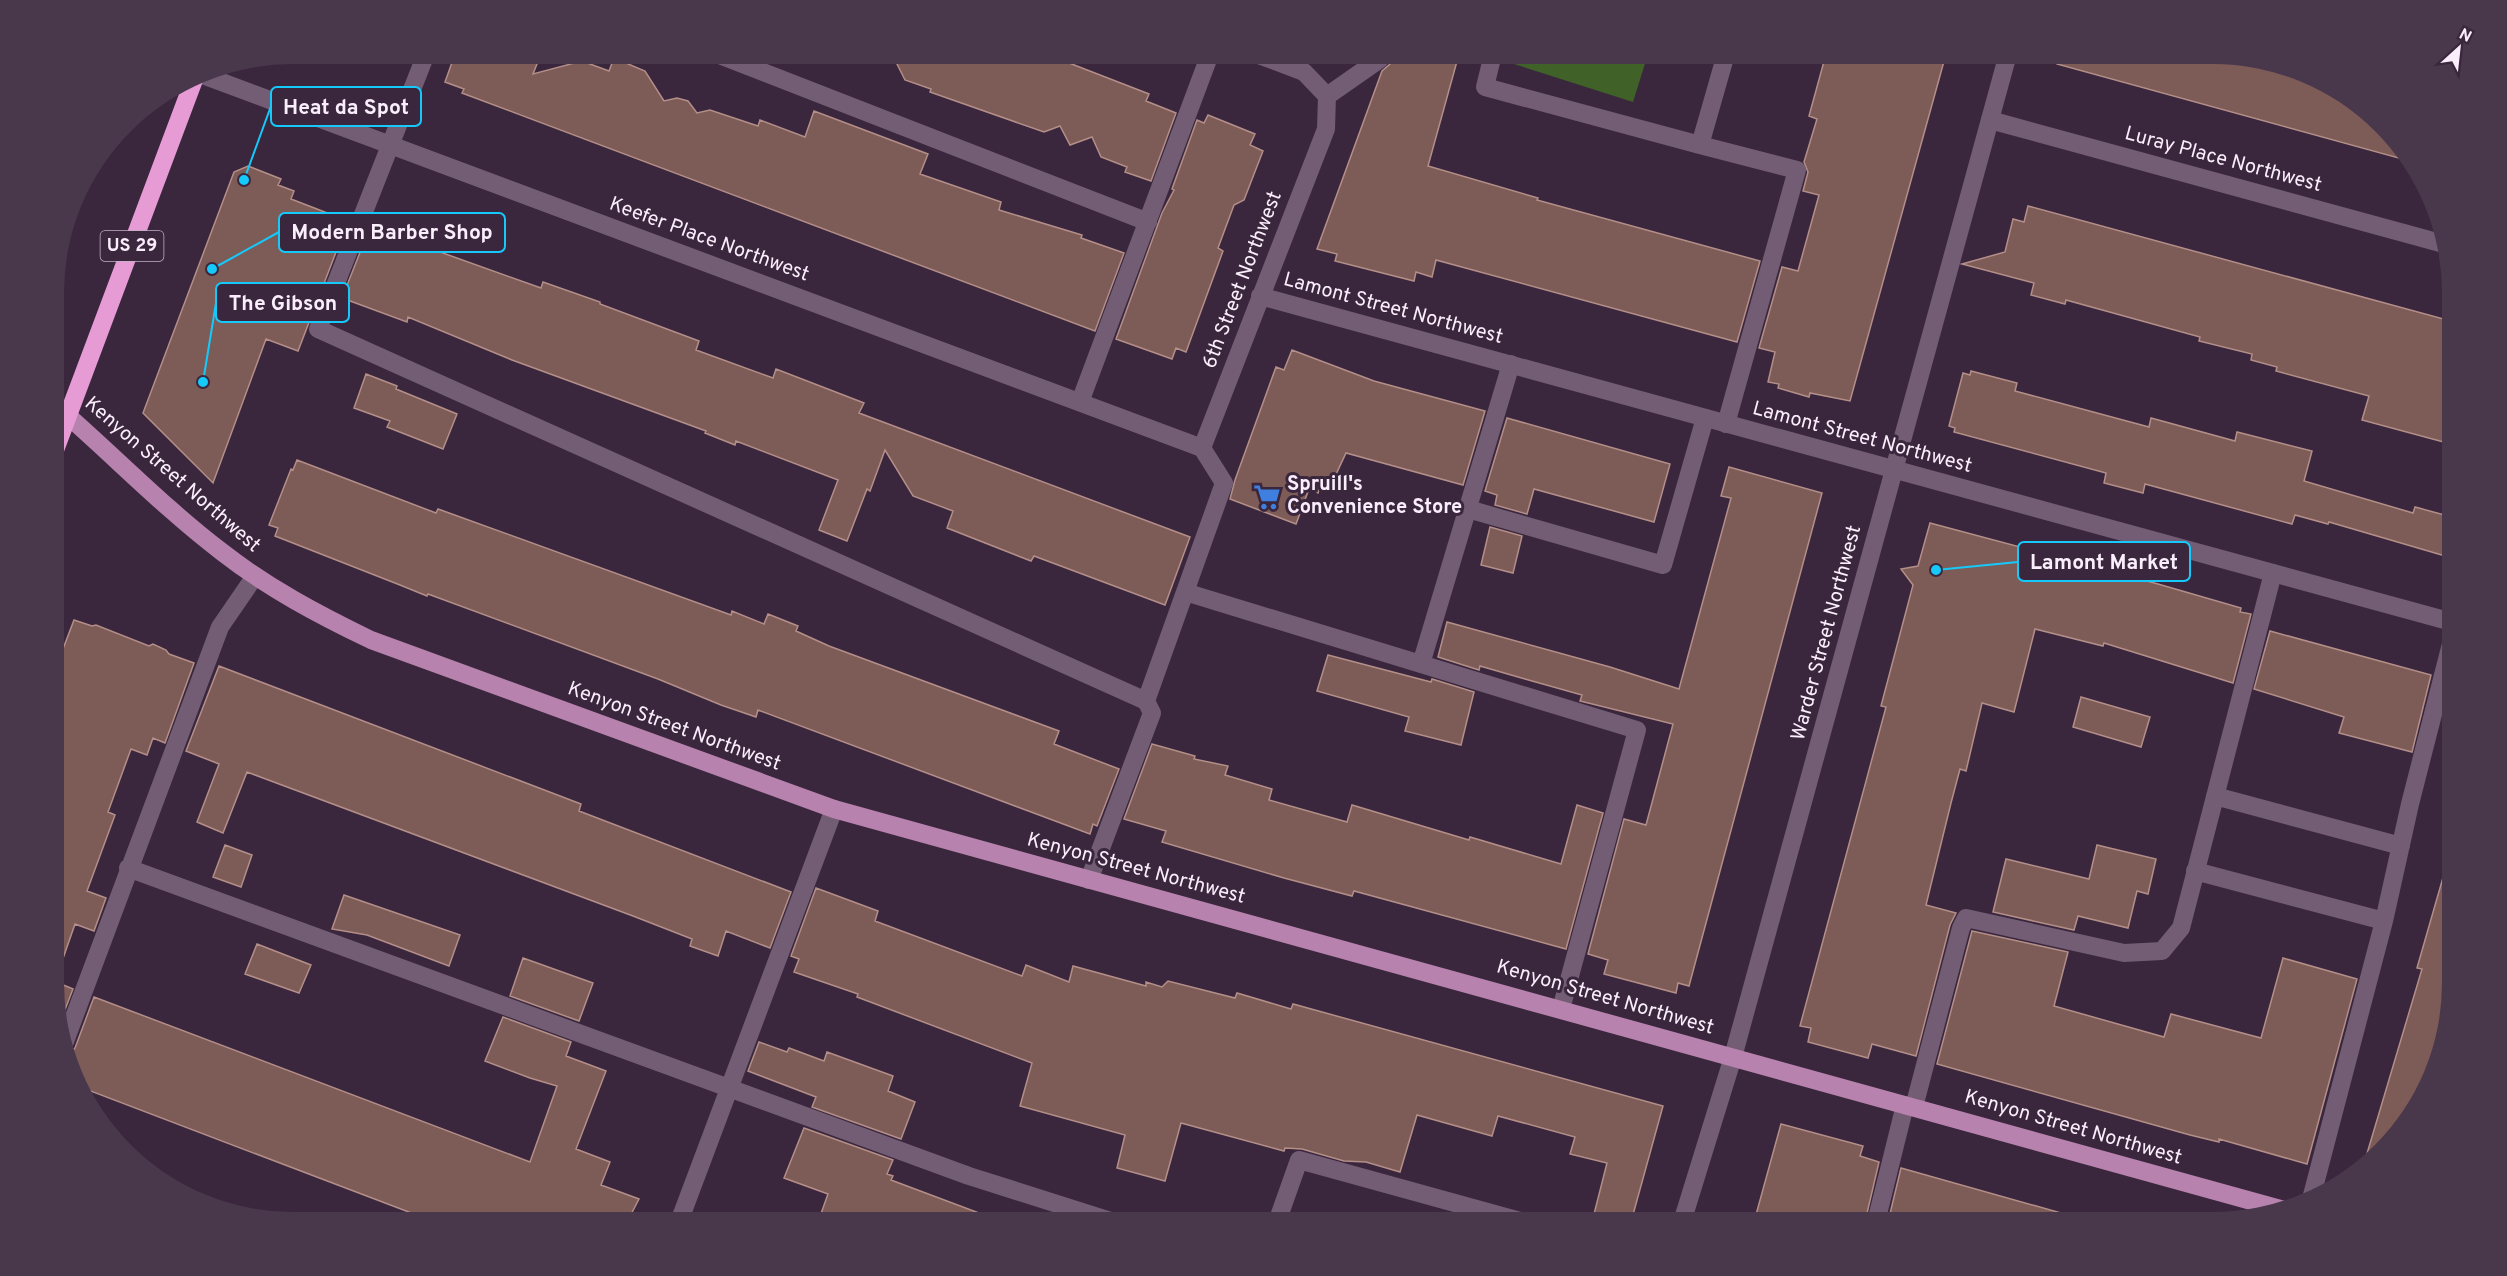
<svg xmlns="http://www.w3.org/2000/svg" width="2507" height="1276" viewBox="0 0 2507 1276" font-family="Overpass,sans-serif">
	<style>
		.pitch { fill: #406228 }
		.building { fill: #7d5b56; stroke: #b48f89; stroke-width: 1.5 }
		.lines { fill: none; stroke-linecap: round; stroke-linejoin: round }
		.lane { stroke: #735d75; stroke-width: 18 }
		.street { stroke: #735d75; stroke-width: 18 }
		.secondary { stroke: #735d75; stroke-width: 18 }
		.primary { stroke: #b882ae; stroke-width: 18 }
		.highway { stroke: #e69bd4; stroke-width: 18 }
		.labels { text-anchor: middle; dominant-baseline: central; stroke-width: 6; stroke-linejoin: round; paint-order: stroke }
		.shield { fill: #3a273d; stroke: #c1b2c3; stroke-width: 1.5 }
		.shield-label { font-size: 18px; font-weight: bold; fill: #fbeefc }
		.street-label { font-size: 20px; fill: #fbeefc; stroke: #3a273d }
		.poi-label { font-size: 20px; font-weight: bold; fill: #fbeefc; stroke: #3a273d; text-anchor: start }
		.leader { fill: none; stroke: #15cafb; stroke-width: 2 }
		.callout-dot { fill: #15cafb; stroke: #3a273d; stroke-width: 2 }
		.callout { fill: #3a273d; stroke: #15cafb; stroke-width: 2 }
		.callout-label { font-size: 21px; text-anchor: middle; font-weight: bold; fill: #fbeefc }
	</style>
	<rect width="100%" height="100%" fill="#3a273d"/>
	<path class="pitch" d="M1513 54H1648L1633 102 1511 63Z"/>
	<path class="building" d="M455 54H541L533 74 582 61 609 71 614 58 645 71 664 101 677 98 688 101 697 113 710 110 758 126 760 120 805 137 814 111 928 154 920 174 1001 202 999 210 1082 235 1081 238 1124 253 1095 331 462 93 464 89 445 82Z
		M892 54H1046L1149 94 1146 101 1176 113 1151 181 1125 172 1127 167 1101 157 1092 137 1070 145 1060 126 1044 132 930 92 931 89 905 80Z
		M1393 54H1459L1428 166 1538 198 1537 200 1760 261 1737 342 1436 260 1432 277 1416 272 1414 281 1335 261 1337 254 1317 249 1382 71 1390 64Z
		M1826 54H1946L1850 401 1810 393 1809 397 1778 388 1779 384 1768 382 1775 352 1759 348 1782 267 1798 271 1819 195 1803 191 1808 172 1804 162 1817 119 1809 116Z
		M2058 54H2213L2319 79 2371 113 2413 162 2057 64Z
		M1208 115 1255 134 1250 145 1263 151 1244 200 1234 205 1218 248 1223 251 1186 352 1176 348 1172 359 1116 339 1162 213 1174 190 1172 189 1197 120 1204 123Z
		M248 166 281 179 278 185 294 191 291 199 348 221 298 351 266 339 213 483 143 413 234 172Z
		M2028 206 2451 321V444L2362 420 2369 396 2276 371 2277 367 2251 360 2252 354 2199 341 2200 337 2066 300 2065 304 2031 295 2034 283 1962 264 2005 252 2013 219 2024 222Z
		M370 227 541 288 543 282 600 302V304L699 341 696 350 773 378 776 369 864 403 859 413 1190 537 1165 605 1034 556 1031 561 947 528 953 511 913 496 885 450 870 491 867 489 847 541 819 530 838 480 736 441 735 445 705 433 706 431 512 360 408 317 407 322 342 298Z
		M1292 350 1374 381 1485 411 1463 485 1346 453 1332 483 1322 480 1318 493 1309 489 1296 524 1230 499 1235 480 1276 367 1284 370Z
		M1971 371 2017 383 2015 391 2149 427 2151 418 2235 441 2237 432 2312 451 2304 481 2413 513 2415 507 2452 517V558L2329 522 2328 524 2295 515 2292 524 2145 484 2143 493 2104 483 2106 473 1954 432 1955 428 1949 426 1963 373 1970 375Z
		M366 374 397 386 396 389 457 414 443 449 387 427 390 421 354 408Z
		M1507 418 1670 464 1654 522 1534 489 1527 514 1495 505 1497 495 1485 491Z
		M297 460 436 513 438 509 731 615 732 611 764 624 768 614 798 626 796 631 829 646 1059 731 1054 744 1119 769 1097 826 1093 824 1090 834 758 710 756 717 721 705 658 679 428 594 427 596 400 585 275 536 278 528 269 525 291 469 293 470Z
		M1729 467 1822 493 1689 986 1678 983 1676 993 1604 974 1608 960 1588 954 1624 819 1646 825 1673 724 1580 701 1582 695 1525 679 1480 666 1479 670 1438 657 1447 622 1610 667 1679 689 1731 498 1721 496Z
		M1930 523 2158 584 2241 608 2240 612 2251 614 2233 683 2104 643 2103 646 2035 629 2014 712 1982 703 1966 771 1960 769 1951 803 1926 905 1956 913 1950 925 1916 1056 1872 1044 1868 1058 1808 1042 1811 1028 1800 1026 1886 707 1881 706 1913 585 1901 569 1918 566Z
		M1490 527 1522 536 1513 573 1481 565Z
		M74 620 92 626 96 625 149 646 153 644 166 650 169 654 194 663 165 743 153 738 147 755 131 749 108 812 115 815 87 891 106 898 94 931 75 924 60 967 56 966 55 670Z
		M2270 631 2431 675 2412 752 2339 733 2344 717 2254 689Z
		M1328 655 1431 682 1432 679 1474 692 1461 745 1405 731 1409 717 1317 691Z
		M219 666 581 804 579 811 791 892 770 948 726 931 718 956 690 946 692 939 633 916 247 772 223 833 197 822 219 764 186 751Z
		M2081 697 2150 717 2141 747 2073 727Z
		M1152 744 1195 756 1194 759 1228 766 1225 775 1272 789 1269 800 1347 822 1352 805 1469 840 1470 837 1561 864 1577 805 1603 813 1566 949 1354 891 1352 896 1284 878 1162 842 1166 831 1124 819Z
		M225 845 252 855 241 887 213 877Z
		M2097 845 2156 859 2148 894 2137 891 2128 928 2078 916 2074 930 1993 912 2006 859 2089 879Z
		M2444 874 2453 875V982L2429 1087 2394 1140 2363 1167 2422 969 2417 968Z
		M816 888 878 911 875 921 1022 976 1026 965 1069 982 1073 966 1146 986V982L1162 987 1168 981 1235 998 1237 993 1291 1009 1293 1004 1663 1106 1631 1222H1592L1607 1163 1570 1154 1575 1137 1498 1116 1492 1136 1417 1115 1400 1172 1366 1162 1344 1161 1302 1149 1285 1148 1284 1151 1181 1123 1165 1181 1117 1168 1125 1135 1020 1106 1032 1063 857 997 858 994 794 972 799 959 791 956Z
		M344 895 460 935 449 966 367 935 332 929Z
		M1972 931 2068 952 2054 1006 2164 1037 2171 1014 2261 1038 2283 958 2357 979 2307 1164 2219 1139V1142L2190 1135 1937 1064Z
		M257 944 311 965 299 993 245 974Z
		M523 958 593 983 579 1021 510 996Z
		M56 982 73 989 59 1025 56 1014Z
		M94 997 530 1162 557 1086 530 1078 485 1061 503 1017 571 1042 566 1056 606 1071 576 1149 610 1162 601 1185 639 1199 627 1222H435L80 1087 72 1074 67 1055 75 1048Z
		M759 1042 787 1052 789 1048 824 1061 827 1052 893 1076 888 1091 915 1102 901 1139 812 1107 816 1097 748 1071Z
		M1781 1124 1863 1146 1860 1156 1879 1162 1865 1222H1754Z
		M804 1128 893 1160 887 1174 893 1176 891 1180 995 1219V1222H818L828 1194 784 1178Z
		M1901 1168 2061 1213 2060 1222H1888Z"/>
	<g class="lines">
		<path class="lane" d="M426 54 318 329 1146 701
			M717 54 1148 222
			M1493 54 1485 87 1700 145
			M1726 54 1700 145 1797 170 1726 424
			M1327 96 1380 59 1382 54
			M1080 402 1210 54
			M1468 509 1663 565 1705 418
			M1185 592 1637 730 1561 1009
			M1421 664 1511 364
			M2215 796 2401 846
			M128 868 969 1176 1114 1222
			M2195 871 2384 921
			M1089 880 1152 713 1146 701 1224 483 1202 448
			M64 1044 220 627 255 576
			M1914 1107 1961 928 1966 918 2124 953 2162 951 2181 928 2273 573
			M2311 1199 2384 921 2410 804 2452 640
			M679 1222 834 809
			M1277 1222 1299 1160 1524 1222
			M1876 1222 1905 1105"/>
		<path class="street" d="M200 74 1202 448 1326 129 1327 96 1304 72 1256 54
			M1990 120 2444 244
			M1260 296 2452 622"/>
		<path class="secondary" d="M55 404 68 416
			M1682 1222 1733 1057 2008 54"/>
		<path class="primary" d="M68 416C119 461 168 511 222 552 268 588 319 615 371 640L834 809 2284 1210"/>
		<path class="highway" d="M55 450 195 77"/>
	</g>
	<defs>
		<symbol id="supermarket-bare" viewBox="-9 -9 18 18"><path d="M-6-5.5h2.5l.6 2H6L4.5 2H-2.5L-4.4-4H-6ZM-1.5 3.2a1.3 1.3 0 1 0 .1 0ZM3 3.2a1.3 1.3 0 1 0 .1 0Z" fill="#3f7fe0" stroke="#3a273d" stroke-width="2.5" paint-order="stroke"/></symbol>
	</defs>
	<g fill-rule="evenodd">
		<use href="#supermarket-bare" x="1248" y="478" width="38" height="38"/>
	</g>
	<g class="labels">
		<rect class="shield" x="100.5" y="231" width="63" height="30" rx="4.5"/>
		<g class="shield-label">
			<text x="132" y="246">US 29</text>
		</g>
		<g class="street-label">
			<text transform="translate(2223 160) rotate(15)">Luray Place Northwest</text>
			<text transform="translate(709 240) rotate(20)">Keefer Place Northwest</text>
			<text transform="translate(1243 280) rotate(-69)">6th Street Northwest</text>
			<text transform="translate(1393 309) rotate(15)">Lamont Street Northwest</text>
			<text transform="translate(1862 438) rotate(15)">Lamont Street Northwest</text>
			<text transform="translate(172 475) rotate(41)">Kenyon Street Northwest</text>
			<text transform="translate(1827 633) rotate(-75)">Warder Street Northwest</text>
			<text transform="translate(674 727) rotate(20)">Kenyon Street Northwest</text>
			<text transform="translate(1136 869) rotate(15)">Kenyon Street Northwest</text>
			<text transform="translate(1605 998) rotate(16)">Kenyon Street Northwest</text>
			<text transform="translate(2073 1128) rotate(16)">Kenyon Street Northwest</text>
		</g>
		<g class="poi-label">
			<text x="1287" y="485">Spruill's<tspan x="1287" dy="23">Convenience Store</tspan></text>
		</g>
	</g>
	<path d="M0 0H2507V1276H0ZM293 64H2213A229 229 0 0 1 2442 293V983A229 229 0 0 1 2213 1212H293A229 229 0 0 1 64 983V293A229 229 0 0 1 293 64Z" fill="#49374c" fill-rule="evenodd"/>
	<path class="leader" d="M244 180L271 106M212 269L279 232M203 382L216 303M1936 570L2018 562"/>
	<g class="callout-dot">
		<circle cx="244" cy="180" r="6"/>
		<circle cx="212" cy="269" r="6"/>
		<circle cx="203" cy="382" r="6"/>
		<circle cx="1936" cy="570" r="6"/>
	</g>
	<g class="callout">
		<rect x="271" y="87" width="150" height="39" rx="6"/>
		<rect x="279" y="213" width="226" height="39" rx="6"/>
		<rect x="216" y="283" width="133" height="39" rx="6"/>
		<rect x="2018" y="542" width="172" height="39" rx="6"/>
	</g>
	<g class="callout-label">
		<text x="346" y="114">Heat da Spot</text>
		<text x="392" y="239">Modern Barber Shop</text>
		<text x="283" y="310">The Gibson</text>
		<text x="2104" y="569">Lamont Market</text>
	</g>
	<g transform="translate(2459 48) rotate(27)" stroke="#3a273d" stroke-width="4.5" paint-order="stroke">
	<path d="M0-4.5L10 22L0 15L-10 22Z" fill="#fbeefc"/>
	<text y="-9" font-size="16" font-weight="bold" text-anchor="middle" fill="#fbeefc">N</text>
	</g>
</svg>
